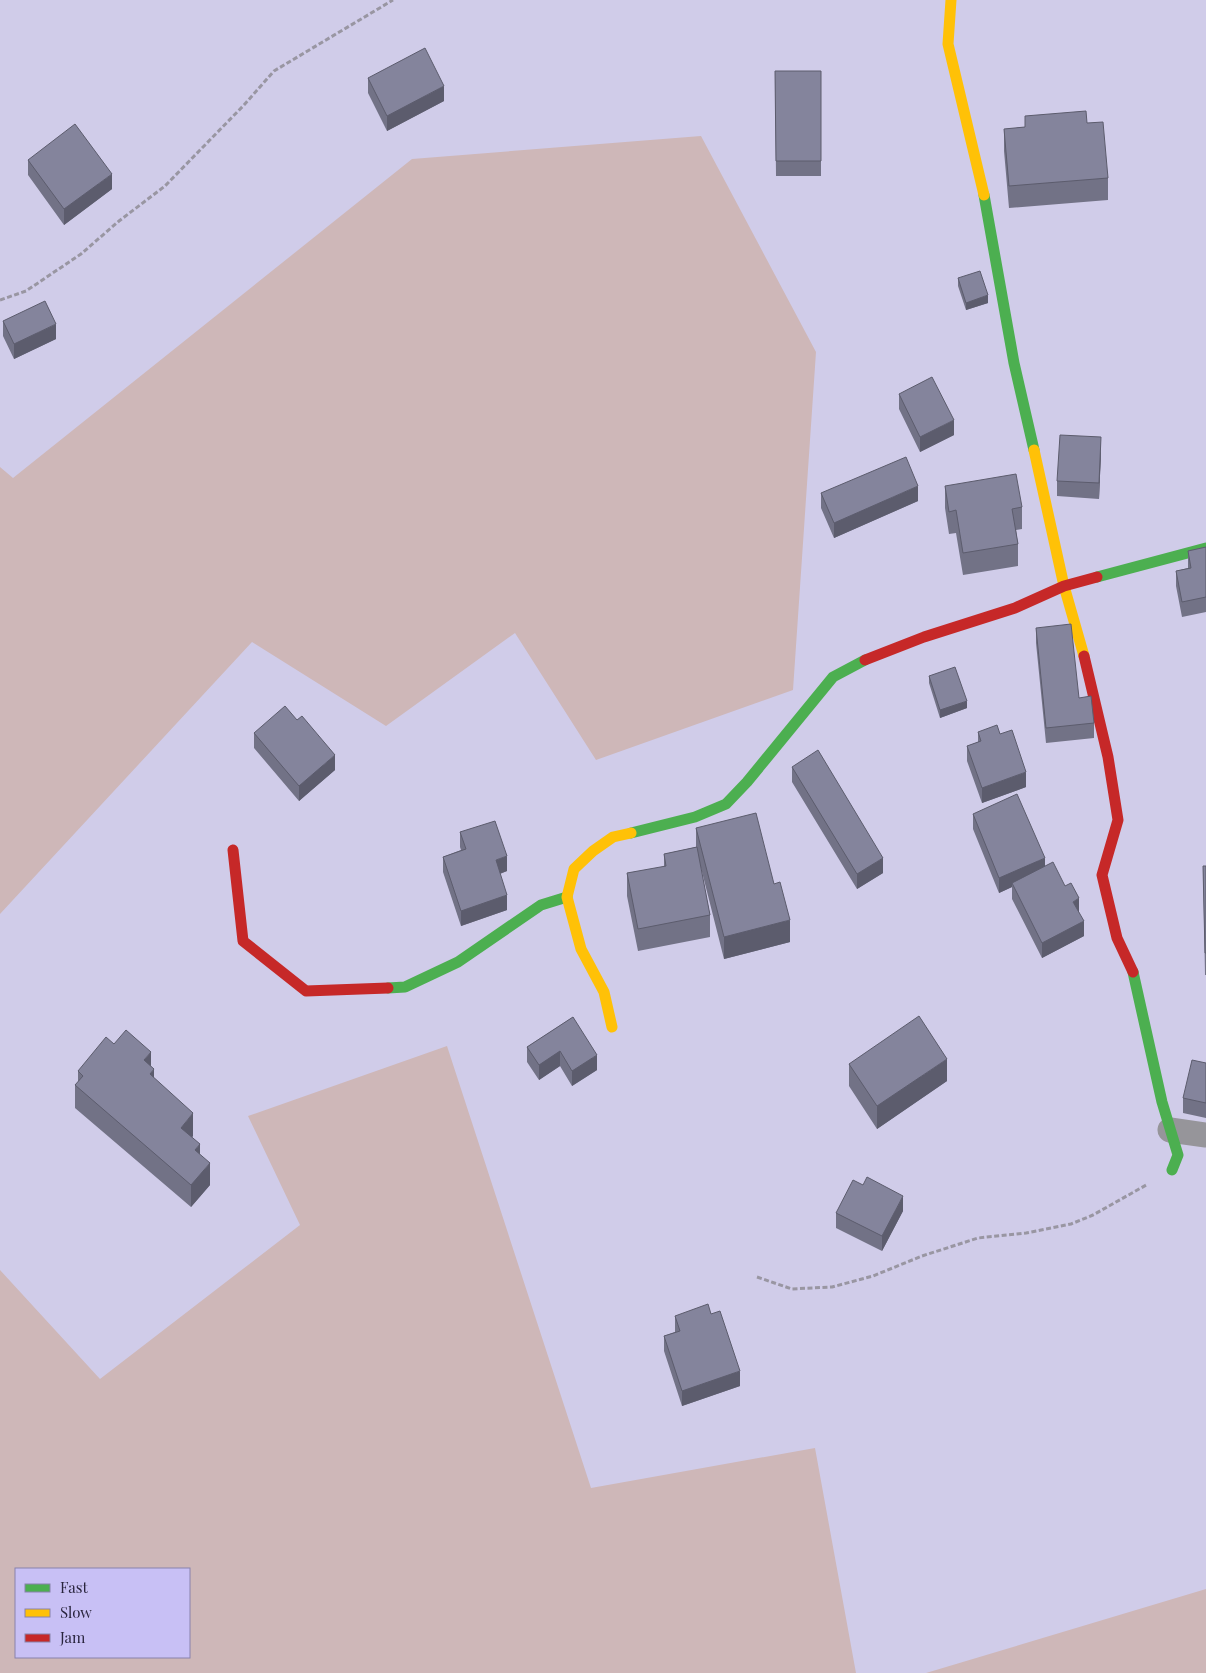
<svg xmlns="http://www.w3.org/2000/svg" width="1206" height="1673" viewBox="0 0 1206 1673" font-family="'Playfair Display',serif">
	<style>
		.green { fill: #ceb7b8; fill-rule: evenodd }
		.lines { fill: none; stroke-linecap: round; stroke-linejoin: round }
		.path { stroke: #9996a2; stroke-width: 3; stroke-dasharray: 5 2.5; stroke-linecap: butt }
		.street { stroke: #96959a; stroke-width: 25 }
		.fast { stroke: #4caf50; stroke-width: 11 }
		.slow { stroke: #ffc107; stroke-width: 11 }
		.jam { stroke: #c62828; stroke-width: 11 }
		.wall { fill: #727286 }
		.shaded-wall { fill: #5c5c6d }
		.building { fill: #84849c; stroke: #5c5c6d }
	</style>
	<rect width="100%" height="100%" fill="#d0cce9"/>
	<path class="green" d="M701 136 816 352 793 690 596 760 515 633 386 726 252 642 0 914V467L13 478 412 159Z
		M447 1046 591 1488 815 1448 856 1673H0V1270L100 1379 300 1225 248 1116ZM16 1569H189V1657H16Z
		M1206 1589V1673H926Z"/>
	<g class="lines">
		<path class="path" d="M0 300 26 291 81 254 119 221 165 186 244 105 274 71 393 0
			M757 1277 792 1289 832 1287 873 1276 922 1256 978 1238 1026 1233 1071 1224 1093 1215 1148 1184"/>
		<path class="street" d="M1170 1130 1206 1135"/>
		<path class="fast" d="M984 195 1014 363 1034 450
			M1097 577 1206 548
			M631 833 695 817 726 804 747 782 833 677 865 660
			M1133 972 1162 1102 1178 1155 1172 1170
			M388 988 405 987 458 962 541 905 567 897"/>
		<path class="slow" d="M951 0 948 44 984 195
			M1034 450 1064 586 1084 656
			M612 1027 604 992 581 949 567 897 574 869 593 851 613 837 631 833"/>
		<path class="jam" d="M1084 656 1108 757 1118 820 1102 875 1117 938 1133 972
			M865 660 924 637 1015 608 1064 586 1097 577
			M233 850 243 941 306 991 388 988"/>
	</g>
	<path class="wall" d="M775 71H821V176H776Z
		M368 78 444 101 387 131 368 93Z
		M1025 116 1087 123 1108 178V200L1009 208 1004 151V129L1025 127Z
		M28 160 112 189 64 225 28 175Z
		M958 278 988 303 966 310 958 286Z
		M3 321 56 339 14 359 3 336Z
		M899 394 954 435 920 452 899 409Z
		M1101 452 1099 499 1057 496V481Z
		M945 486 1022 507V529L1016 530 1018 544V566L963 575 956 533 949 534 945 508Z
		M821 493 918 501 834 538 821 508Z
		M1206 547V612L1182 617 1176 586V571L1188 568V551Z
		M1036 628 1094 723V738L1046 743 1036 643Z
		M929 676 967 708 940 718 929 683Z
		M978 732 1000 734 1026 787 982 803 967 761V746L978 742Z
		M254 733 335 770 299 801 254 748Z
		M792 767 883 873 857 889 792 782Z
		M973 814 1045 866 1079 912 1084 936 1042 958 1012 899V887L999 893 973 829Z
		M696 828 774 884 790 942 724 959 700 864 710 915V937L638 951 627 896V873L664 867V854L696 847Z
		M460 832 507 871 500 874 507 910 461 926 443 872V857L461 850 460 847Z
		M1203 866H1206V975H1205Z
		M573 1017 597 1070 572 1086 560 1066 539 1080 527 1062V1047Z
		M114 1044 151 1067 154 1078 193 1136 192 1137 200 1155 210 1185 191 1207 75 1108V1085L78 1082V1071Z
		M1206 1063V1118L1183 1113V1098Z
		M849 1064 947 1081 877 1129 849 1086Z
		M903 1211 882 1251 836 1228V1213Z
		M711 1314 740 1386 682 1406 664 1351V1336L675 1332V1316Z"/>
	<path class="shaded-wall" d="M444 86V101L387 131V116Z
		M112 174V189L64 225V209Z
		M988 295V303L966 310V303Z
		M56 324V339L14 359V344Z
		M954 420V435L920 452V437Z
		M1101 437V452L1099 499V483Z
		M918 486V501L834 538V523Z
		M967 701V708L940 718V710Z
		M335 755V770L299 801V786Z
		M1026 772V787L982 803V788Z
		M507 856V871L496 875V860Z
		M883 858V873L857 889V874Z
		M1045 858V873L1012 883V887L999 893V878Z
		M507 895V910L461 926V911Z
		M1079 898V913L1073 902Z
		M790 920V942L724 959V937Z
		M1084 921V936L1042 958V943Z
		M560 1051V1066L539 1080V1065Z
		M151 1052V1073L154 1069V1092L144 1060Z
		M597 1055V1070L572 1086V1071Z
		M947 1059V1081L877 1129V1106Z
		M193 1113V1136L181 1150V1128Z
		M200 1144V1167L195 1150Z
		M210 1163V1185L191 1207V1185Z
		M903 1196V1211L882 1251V1236Z
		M740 1371V1386L682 1406V1391Z"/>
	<path class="building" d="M425 48 444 86 387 116 368 78Z
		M775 71H821V161H776Z
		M1086 111 1087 123 1103 122 1108 178 1009 186 1004 129 1025 127V116Z
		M75 124 112 174 64 209 28 160Z
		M980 271 988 295 966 303 958 278Z
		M45 301 56 324 14 344 3 321Z
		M932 377 954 420 920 437 899 394Z
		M1060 435 1101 437 1099 483 1057 481Z
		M906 457 918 486 834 523 821 493Z
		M1016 474 1022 507 1012 509 1018 544 963 553 956 510 949 512 945 486Z
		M1206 547V597L1182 602 1176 571 1191 568 1188 551Z
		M1071 624 1079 698 1091 696 1094 723 1046 728 1036 628Z
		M955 667 967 701 940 710 929 676Z
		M285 706 297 720 302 716 335 755 299 786 254 733Z
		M997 725 1000 734 1012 730 1026 772 982 788 967 746 981 741 978 732Z
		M818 750 883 858 857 874 792 767Z
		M1017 794 1045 858 999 878 973 814Z
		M756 813 774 884 780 882 790 920 724 937 696 828Z
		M495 821 507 856 496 860 507 895 461 911 443 857 466 849 460 832Z
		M697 847 710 915 638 929 627 873 666 866 664 854Z
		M1053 862 1065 886 1071 883 1079 898 1073 902 1084 921 1042 943 1012 883Z
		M1203 866H1206V953H1205Z
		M919 1016 947 1059 877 1106 849 1064Z
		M573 1017 597 1055 572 1071 560 1051 539 1065 527 1047Z
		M126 1030 151 1052 144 1060 154 1069 150 1074 193 1113 181 1128 200 1144 195 1150 210 1163 191 1185 75 1085 83 1076 78 1071 106 1037 114 1044Z
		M1192 1060 1206 1063V1103L1183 1098Z
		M867 1177 903 1196 882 1236 836 1213 853 1180 863 1185Z
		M708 1304 711 1314 720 1311 740 1371 682 1391 664 1336 680 1331 675 1316Z"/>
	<rect x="15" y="1568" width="175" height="90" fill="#c8c0f5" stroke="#8882ab"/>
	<rect x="25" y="1584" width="25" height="8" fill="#4caf50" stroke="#8882ab"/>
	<text x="60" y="1593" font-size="15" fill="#29243d">Fast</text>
	<rect x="25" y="1609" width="25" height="8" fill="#ffc107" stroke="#8882ab"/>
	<text x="60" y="1618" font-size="15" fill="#29243d">Slow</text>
	<rect x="25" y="1634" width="25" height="8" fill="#c62828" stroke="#8882ab"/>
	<text x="60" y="1643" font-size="15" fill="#29243d">Jam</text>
</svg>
